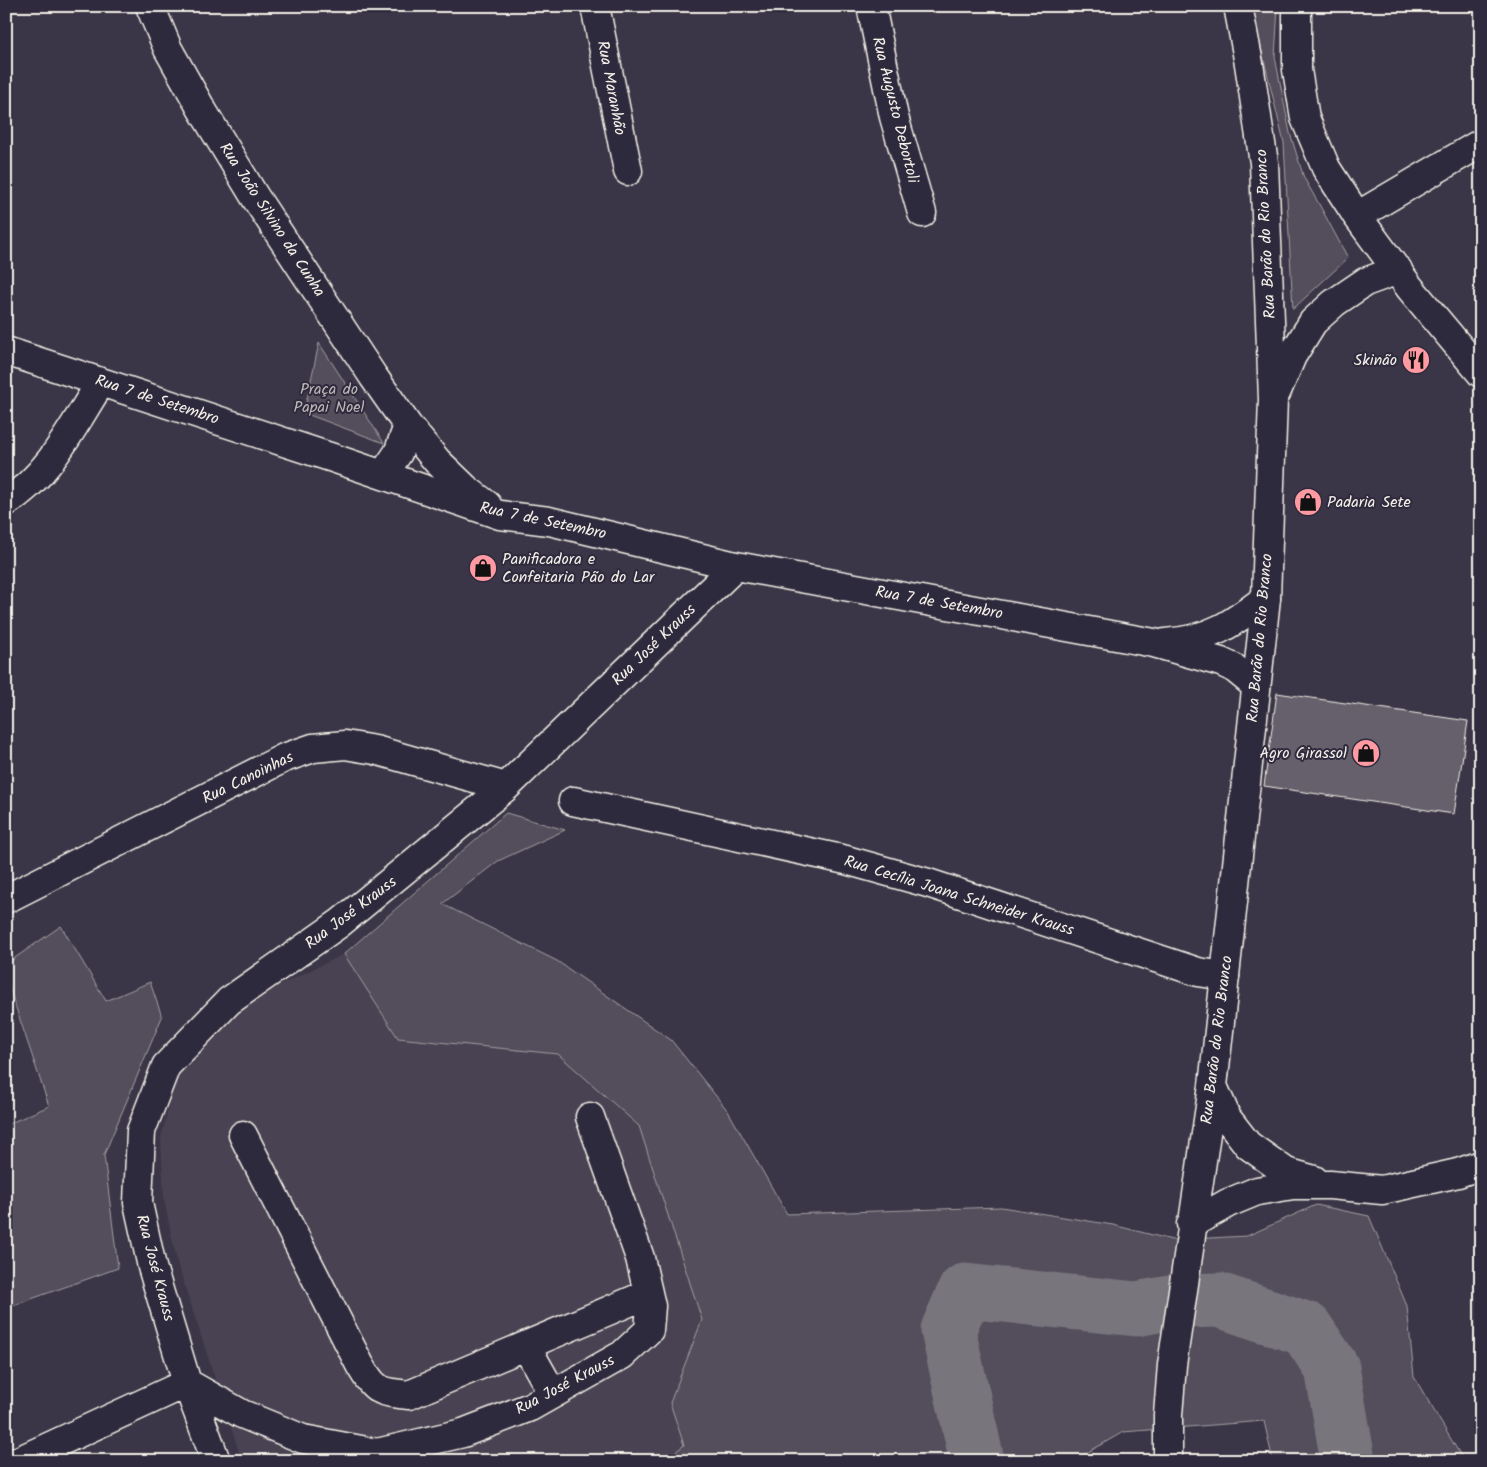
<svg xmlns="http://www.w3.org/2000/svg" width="1487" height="1467" viewBox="0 0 1487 1467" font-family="Kalam,sans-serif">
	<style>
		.built { fill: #484352 }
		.green { fill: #534e5c; stroke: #a4a0a2 }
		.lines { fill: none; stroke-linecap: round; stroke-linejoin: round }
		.river { stroke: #78747b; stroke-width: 55 }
		.building { fill: #65616c; stroke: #f4f1e8 }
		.minor-casing { stroke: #f4f1e8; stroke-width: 31 }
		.major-casing { stroke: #f4f1e8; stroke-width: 31 }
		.minor { stroke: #2f2a3d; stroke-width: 28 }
		.major { stroke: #2f2a3d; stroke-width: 28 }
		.labels { text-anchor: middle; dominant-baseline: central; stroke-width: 4; stroke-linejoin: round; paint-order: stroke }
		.street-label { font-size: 16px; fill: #f4f1e8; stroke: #2f2a3d }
		.poi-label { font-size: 16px; fill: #f4f1e8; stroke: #2f2a3d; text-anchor: end }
		.park-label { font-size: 16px; fill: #bcb8b7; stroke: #2f2a3d }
	</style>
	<rect width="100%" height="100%" fill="#3b3647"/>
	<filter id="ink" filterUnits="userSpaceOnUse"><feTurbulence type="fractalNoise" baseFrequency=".02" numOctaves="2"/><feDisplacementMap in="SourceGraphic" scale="10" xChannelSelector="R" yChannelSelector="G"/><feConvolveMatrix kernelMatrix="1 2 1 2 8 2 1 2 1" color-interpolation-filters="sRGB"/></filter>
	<g filter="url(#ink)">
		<path class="built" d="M344 954 398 1038 558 1054 639 1126 702 1320 670 1403 684 1445 664 1461H242L177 1262 164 1199 161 1138 179 1064 243 1003Z"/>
		<path class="green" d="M1251 6H1278L1275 57 1290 133 1304 178 1320 206 1348 258 1293 309 1284 143Z
			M319 343 384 443 304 413Z
			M506 813 565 830 498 861 442 904 557 961 671 1040 728 1111 787 1214 1001 1207 1113 1225 1172 1240 1247 1236 1316 1205 1369 1216 1407 1306 1414 1377 1464 1461H1273L1264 1421 1123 1432 1073 1461H664L684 1445 670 1403 702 1320 639 1126 558 1054 398 1038 344 954Z
			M61 926 106 1001 150 982 162 1017 104 1155 118 1268 6 1308V1125L49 1106 6 978V964Z"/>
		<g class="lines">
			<path class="river" d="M977 1461 948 1330 965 1291 1136 1309 1181 1301 1219 1300 1306 1329 1332 1368 1348 1461"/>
		</g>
		<path class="building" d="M1277 693 1468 721 1454 814 1264 786Z"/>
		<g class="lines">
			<defs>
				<path id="minor" d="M150 6 168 49 201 108 255 197 373 376 408 426 437 461 466 489 487 505
					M595 6 628 171
					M871 6 894 117 922 213
					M1357 216 1481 143
					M6 351 333 458 500 515 549 521 736 566 1154 643 1221 662 1234 668 1256 686
					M383 475 398 453 408 426
					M6 502C50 475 74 424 101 382
					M1165 643C1210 640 1232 624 1266 598
					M573 801 846 860 928 883 1198 972 1225 976
					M6 899 284 758 313 748 345 745 375 750 506 787
					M243 1135 360 1365C375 1391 379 1392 409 1395L648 1294
					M526 1346 553 1394
					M187 1383 242 1414 303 1439 377 1453 463 1433 530 1407 622 1355 649 1330 651 1306 640 1258 590 1117
					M18 1461 187 1383
					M216 1461 187 1383 152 1267 138 1203 141 1131 166 1066 229 1001 340 923 506 787 736 566"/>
				<path id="major" d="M1297 6V70L1305 118 1326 168 1357 216 1410 288 1481 373
					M1276 393 1292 356 1313 322 1334 303 1365 282 1398 270
					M1213 1086 1227 1118 1248 1145 1286 1172 1314 1180
					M1191 1224 1228 1203 1257 1191 1293 1185H1330L1382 1190 1458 1173 1481 1165
					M1168 1461V1415L1172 1365 1213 1086 1266 598 1273 399 1264 163 1249 64 1238 6"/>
			</defs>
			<use href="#minor" class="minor-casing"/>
			<use href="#major" class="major-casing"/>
			<use href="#minor" class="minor"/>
			<use href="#major" class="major"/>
		</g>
	</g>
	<defs>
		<symbol id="restaurant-disc" viewBox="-11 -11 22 22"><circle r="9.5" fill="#ff9aa2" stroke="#2f2a3d"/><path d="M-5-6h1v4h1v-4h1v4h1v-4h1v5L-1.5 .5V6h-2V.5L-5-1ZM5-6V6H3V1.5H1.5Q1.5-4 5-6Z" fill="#111"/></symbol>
		<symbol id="shop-disc" viewBox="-11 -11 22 22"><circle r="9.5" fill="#ff9aa2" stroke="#2f2a3d"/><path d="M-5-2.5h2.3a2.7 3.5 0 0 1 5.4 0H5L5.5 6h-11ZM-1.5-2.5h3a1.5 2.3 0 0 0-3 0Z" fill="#111"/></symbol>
	</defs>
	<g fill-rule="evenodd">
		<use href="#restaurant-disc" x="1400" y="344" width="32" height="32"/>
		<use href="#shop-disc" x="1292" y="486" width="32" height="32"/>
		<use href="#shop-disc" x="467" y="552" width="32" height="32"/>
		<use href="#shop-disc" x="1350" y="737" width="32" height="32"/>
	</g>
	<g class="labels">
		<g class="street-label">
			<text transform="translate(611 88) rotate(79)">Rua Maranhão</text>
			<text transform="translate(895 110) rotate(76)">Rua Augusto Debortoli</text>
			<text transform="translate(272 220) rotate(57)">Rua João Silvino da Cunha</text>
			<text transform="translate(1266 234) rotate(-93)">Rua Barão do Rio Branco</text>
			<text transform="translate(157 400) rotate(18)">Rua 7 de Setembro</text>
			<text transform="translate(543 521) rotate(12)">Rua 7 de Setembro</text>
			<text transform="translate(939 603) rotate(10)">Rua 7 de Setembro</text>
			<text transform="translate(1260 638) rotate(-85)">Rua Barão do Rio Branco</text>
			<text transform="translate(654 645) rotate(-44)">Rua José Krauss</text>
			<text transform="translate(248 778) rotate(-26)">Rua Canoinhas</text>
			<text transform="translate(959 896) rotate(17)">Rua Cecília Joana Schneider Krauss</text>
			<text transform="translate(351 913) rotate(-37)">Rua José Krauss</text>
			<text transform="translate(1217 1040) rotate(-83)">Rua Barão do Rio Branco</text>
			<text transform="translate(155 1268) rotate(75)">Rua José Krauss</text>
			<text transform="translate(565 1385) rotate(-28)">Rua José Krauss</text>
		</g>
		<g class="poi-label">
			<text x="1397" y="360">Skinão</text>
			<text x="1327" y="502" text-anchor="start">Padaria Sete</text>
			<text x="502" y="559" text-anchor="start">Panificadora e<tspan x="502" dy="18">Confeitaria Pão do Lar</tspan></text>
			<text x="1347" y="753">Agro Girassol</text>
		</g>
		<g class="park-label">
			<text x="329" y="389">Praça do<tspan x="329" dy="18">Papai Noel</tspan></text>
		</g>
	</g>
	<rect width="1487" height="1467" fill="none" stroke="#2f2a3d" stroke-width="25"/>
	<rect x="12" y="12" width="1462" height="1442" fill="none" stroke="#f4f1e8" stroke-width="2" filter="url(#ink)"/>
</svg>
